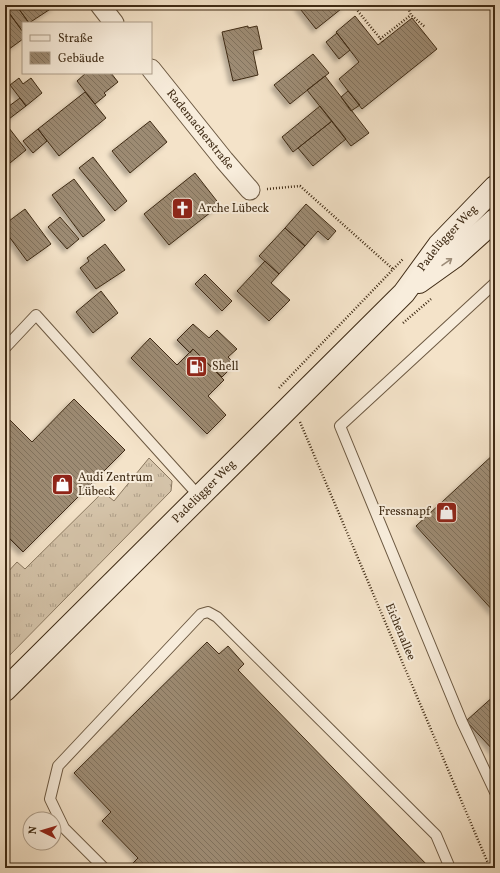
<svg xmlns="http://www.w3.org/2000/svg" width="500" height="873" viewBox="0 0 500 873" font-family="Vollkorn,serif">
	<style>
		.grass { fill: url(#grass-tufts); stroke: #8a7860 }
		.building { fill: url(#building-back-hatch); stroke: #3f2b15; filter: url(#shadow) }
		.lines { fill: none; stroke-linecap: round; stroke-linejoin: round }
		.lane-casing { stroke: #6c5942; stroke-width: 12 }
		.street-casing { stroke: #6c5942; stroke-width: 21 }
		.secondary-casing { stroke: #3f2b15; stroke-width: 24 }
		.path { stroke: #3f2b15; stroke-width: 2.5; stroke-dasharray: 1 2; stroke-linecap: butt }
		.lane { stroke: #f8eddc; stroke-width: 10 }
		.street { stroke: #f8eddc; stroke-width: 19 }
		.secondary { stroke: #f8eddc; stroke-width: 22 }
		.oneway { stroke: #9c8c78 }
		.labels { text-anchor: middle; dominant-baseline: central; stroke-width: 4; stroke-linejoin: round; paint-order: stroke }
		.street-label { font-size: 12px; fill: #3f2b15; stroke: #f8eddc }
		.poi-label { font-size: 12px; fill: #3f2b15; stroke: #f8eddc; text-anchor: start }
	</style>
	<defs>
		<pattern id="grass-tufts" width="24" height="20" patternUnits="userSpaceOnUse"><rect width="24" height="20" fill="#d5c4aa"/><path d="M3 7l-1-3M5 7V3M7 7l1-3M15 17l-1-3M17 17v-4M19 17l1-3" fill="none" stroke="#ae9f89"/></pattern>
		<pattern id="building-back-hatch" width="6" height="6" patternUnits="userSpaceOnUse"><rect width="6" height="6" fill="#9d8b73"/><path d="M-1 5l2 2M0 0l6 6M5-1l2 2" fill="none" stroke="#81725d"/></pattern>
		<filter id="shadow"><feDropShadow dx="-3.5" dy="3.5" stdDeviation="2" flood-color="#0004"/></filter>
	</defs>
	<rect width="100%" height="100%" fill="#f4e3c9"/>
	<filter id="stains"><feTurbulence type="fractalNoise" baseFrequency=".005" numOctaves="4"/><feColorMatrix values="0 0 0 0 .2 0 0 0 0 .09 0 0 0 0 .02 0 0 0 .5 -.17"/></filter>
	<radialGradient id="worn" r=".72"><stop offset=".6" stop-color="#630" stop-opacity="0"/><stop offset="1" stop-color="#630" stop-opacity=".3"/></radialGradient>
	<path class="grass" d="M149 458 172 481 171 491 5 660V575L17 562 25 569 103 492 114 501Z"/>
	<path class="building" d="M12 5H16L29 23H23V32L6 9Z
		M16 5H55V6L29 23Z
		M297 5H346L316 29Z
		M10 14 23 32V39L5 52V17Z
		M355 16 378 45 412 18 437 49 362 109 339 79 359 62 336 32Z
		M248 26V28L257 26 262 49 253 51 258 75 233 81 222 32Z
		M337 33 350 50 339 59 326 42Z
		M313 54 329 73 290 104 274 85Z
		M86 73H111L118 82 104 93 106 95 95 104 77 81Z
		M325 76 369 133 351 146 307 90Z
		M19 78 23 84 31 78 42 93 26 106 10 85Z
		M348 91 360 105 351 111 341 97Z
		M85 92 106 118 59 156 38 129Z
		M20 98 26 106 5 122V109Z
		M320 106 332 121 293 152 282 137Z
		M150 121 167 142 130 173 112 151Z
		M332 121 346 139 313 166 298 148Z
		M9 128 26 150 5 167V132Z
		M38 129 47 141 33 153 23 141Z
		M93 157 127 201 115 211 79 168Z
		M195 173 220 205 169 245 144 214Z
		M74 179 105 220 83 237 52 195Z
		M306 204 336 231 328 240 318 231 305 246 285 228Z
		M25 209 51 244 27 261 5 231V224Z
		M60 217 79 239 67 249 48 227Z
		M285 228 305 246 279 274 259 256Z
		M105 244 125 270 96 289 80 268 89 261 87 258Z
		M265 261 279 274 271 283 290 300 269 321 237 291Z
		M205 274 232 301 222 311 195 284Z
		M101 291 118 313 93 333 76 312Z
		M193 324 209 338 217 330 237 349 228 357 235 364 222 377 193 349 190 353 177 340Z
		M150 338 177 365 193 349 224 380 208 396 226 415 207 434 131 358Z
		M74 399 125 450 23 552 5 534V415L32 442Z
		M495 453V613L416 526Z
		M207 642 219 654 228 646 244 664 238 670 430 868H128L138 858 102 821 111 812 74 773Z
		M495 695V752L466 721Z"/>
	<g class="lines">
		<defs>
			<path id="lane" d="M495 283 340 426 462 722 495 792
				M5 348 36 315 199 496
				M104 868 64 828 50 799 58 766 201 614 208 612 217 617 436 835 450 868"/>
			<g id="street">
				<path d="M100 5 114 23"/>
				<path id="s1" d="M151 69 224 160 250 190"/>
			</g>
			<g id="secondary">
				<path d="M419 282 454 257 495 220"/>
				<path id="s2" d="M5 690 404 293 439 245 495 187"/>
			</g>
		</defs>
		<use href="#lane" class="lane-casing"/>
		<use href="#street" class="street-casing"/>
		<use href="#secondary" class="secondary-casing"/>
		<path class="path" d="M357 5V10L383 42
			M407 5 411 15 425 27
			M380 39 411 15
			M267 189 300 186 393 269
			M403 323 431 299
			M279 388 403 259
			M300 422 490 868"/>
		<use href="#lane" class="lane"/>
		<use href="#street" class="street"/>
		<use href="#secondary" class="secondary"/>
	</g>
	<defs><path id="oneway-shaft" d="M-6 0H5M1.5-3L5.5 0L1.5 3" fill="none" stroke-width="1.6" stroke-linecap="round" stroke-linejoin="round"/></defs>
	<use class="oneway" href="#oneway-shaft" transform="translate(447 262) rotate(-35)"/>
	<defs>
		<symbol id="church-square" viewBox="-11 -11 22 22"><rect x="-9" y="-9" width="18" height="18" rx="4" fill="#8f2418" stroke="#f8eddc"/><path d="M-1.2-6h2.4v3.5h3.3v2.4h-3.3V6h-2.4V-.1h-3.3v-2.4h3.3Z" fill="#fff"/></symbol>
		<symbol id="fuel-square" viewBox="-11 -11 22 22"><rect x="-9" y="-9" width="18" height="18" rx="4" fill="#8f2418" stroke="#f8eddc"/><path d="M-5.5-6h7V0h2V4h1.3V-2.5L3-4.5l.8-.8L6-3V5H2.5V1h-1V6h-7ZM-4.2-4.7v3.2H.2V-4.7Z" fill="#fff"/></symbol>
		<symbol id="shop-square" viewBox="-11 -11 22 22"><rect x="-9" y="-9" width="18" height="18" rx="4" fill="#8f2418" stroke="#f8eddc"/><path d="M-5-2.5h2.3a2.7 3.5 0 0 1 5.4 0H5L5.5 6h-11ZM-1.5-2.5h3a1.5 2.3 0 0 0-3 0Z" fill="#fff"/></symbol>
	</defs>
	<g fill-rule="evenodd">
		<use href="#church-square" x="170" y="196" width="25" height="25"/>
		<use href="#fuel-square" x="184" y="354" width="25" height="25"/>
		<use href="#shop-square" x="50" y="472" width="25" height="25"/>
		<use href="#shop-square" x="434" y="500" width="25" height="25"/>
	</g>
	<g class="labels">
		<g class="street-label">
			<text stroke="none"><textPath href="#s1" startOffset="78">Rademacherstraße</textPath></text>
			<text stroke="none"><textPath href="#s2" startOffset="633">Padelügger Weg</textPath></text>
			<text stroke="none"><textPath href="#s2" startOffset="281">Padelügger Weg</textPath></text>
			<text transform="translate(400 632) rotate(67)">Eichenallee</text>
		</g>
		<g class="poi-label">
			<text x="198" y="209">Arche Lübeck</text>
			<text x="212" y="367">Shell</text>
			<text x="78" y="478">Audi Zentrum<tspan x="78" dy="14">Lübeck</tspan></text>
			<text x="430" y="512" text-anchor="end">Fressnapf</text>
		</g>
	</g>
	<rect width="500" height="873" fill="none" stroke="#f4e3c9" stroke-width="20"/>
	<rect x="6" y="6" width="488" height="861" fill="none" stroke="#3f2b15" stroke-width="2"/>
	<rect x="10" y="10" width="480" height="853" fill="none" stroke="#3f2b15"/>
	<rect x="22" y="22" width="130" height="52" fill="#f8eddc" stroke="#ae9f8c"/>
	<rect x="30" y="35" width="20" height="6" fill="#f8eddc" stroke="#ae9f8c"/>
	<text x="58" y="42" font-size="12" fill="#3f2b15">Straße</text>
	<rect x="30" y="52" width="20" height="12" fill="url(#building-back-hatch)" stroke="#ae9f8c"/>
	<text x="58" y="62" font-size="12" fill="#3f2b15">Gebäude</text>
	<g transform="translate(42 831) rotate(275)"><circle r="19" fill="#f8eddc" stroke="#ae9f8c"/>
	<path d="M0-3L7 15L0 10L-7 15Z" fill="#8f2418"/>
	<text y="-6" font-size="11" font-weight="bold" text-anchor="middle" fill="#3f2b15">N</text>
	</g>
	<rect width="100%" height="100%" filter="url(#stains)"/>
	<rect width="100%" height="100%" fill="url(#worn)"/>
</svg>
